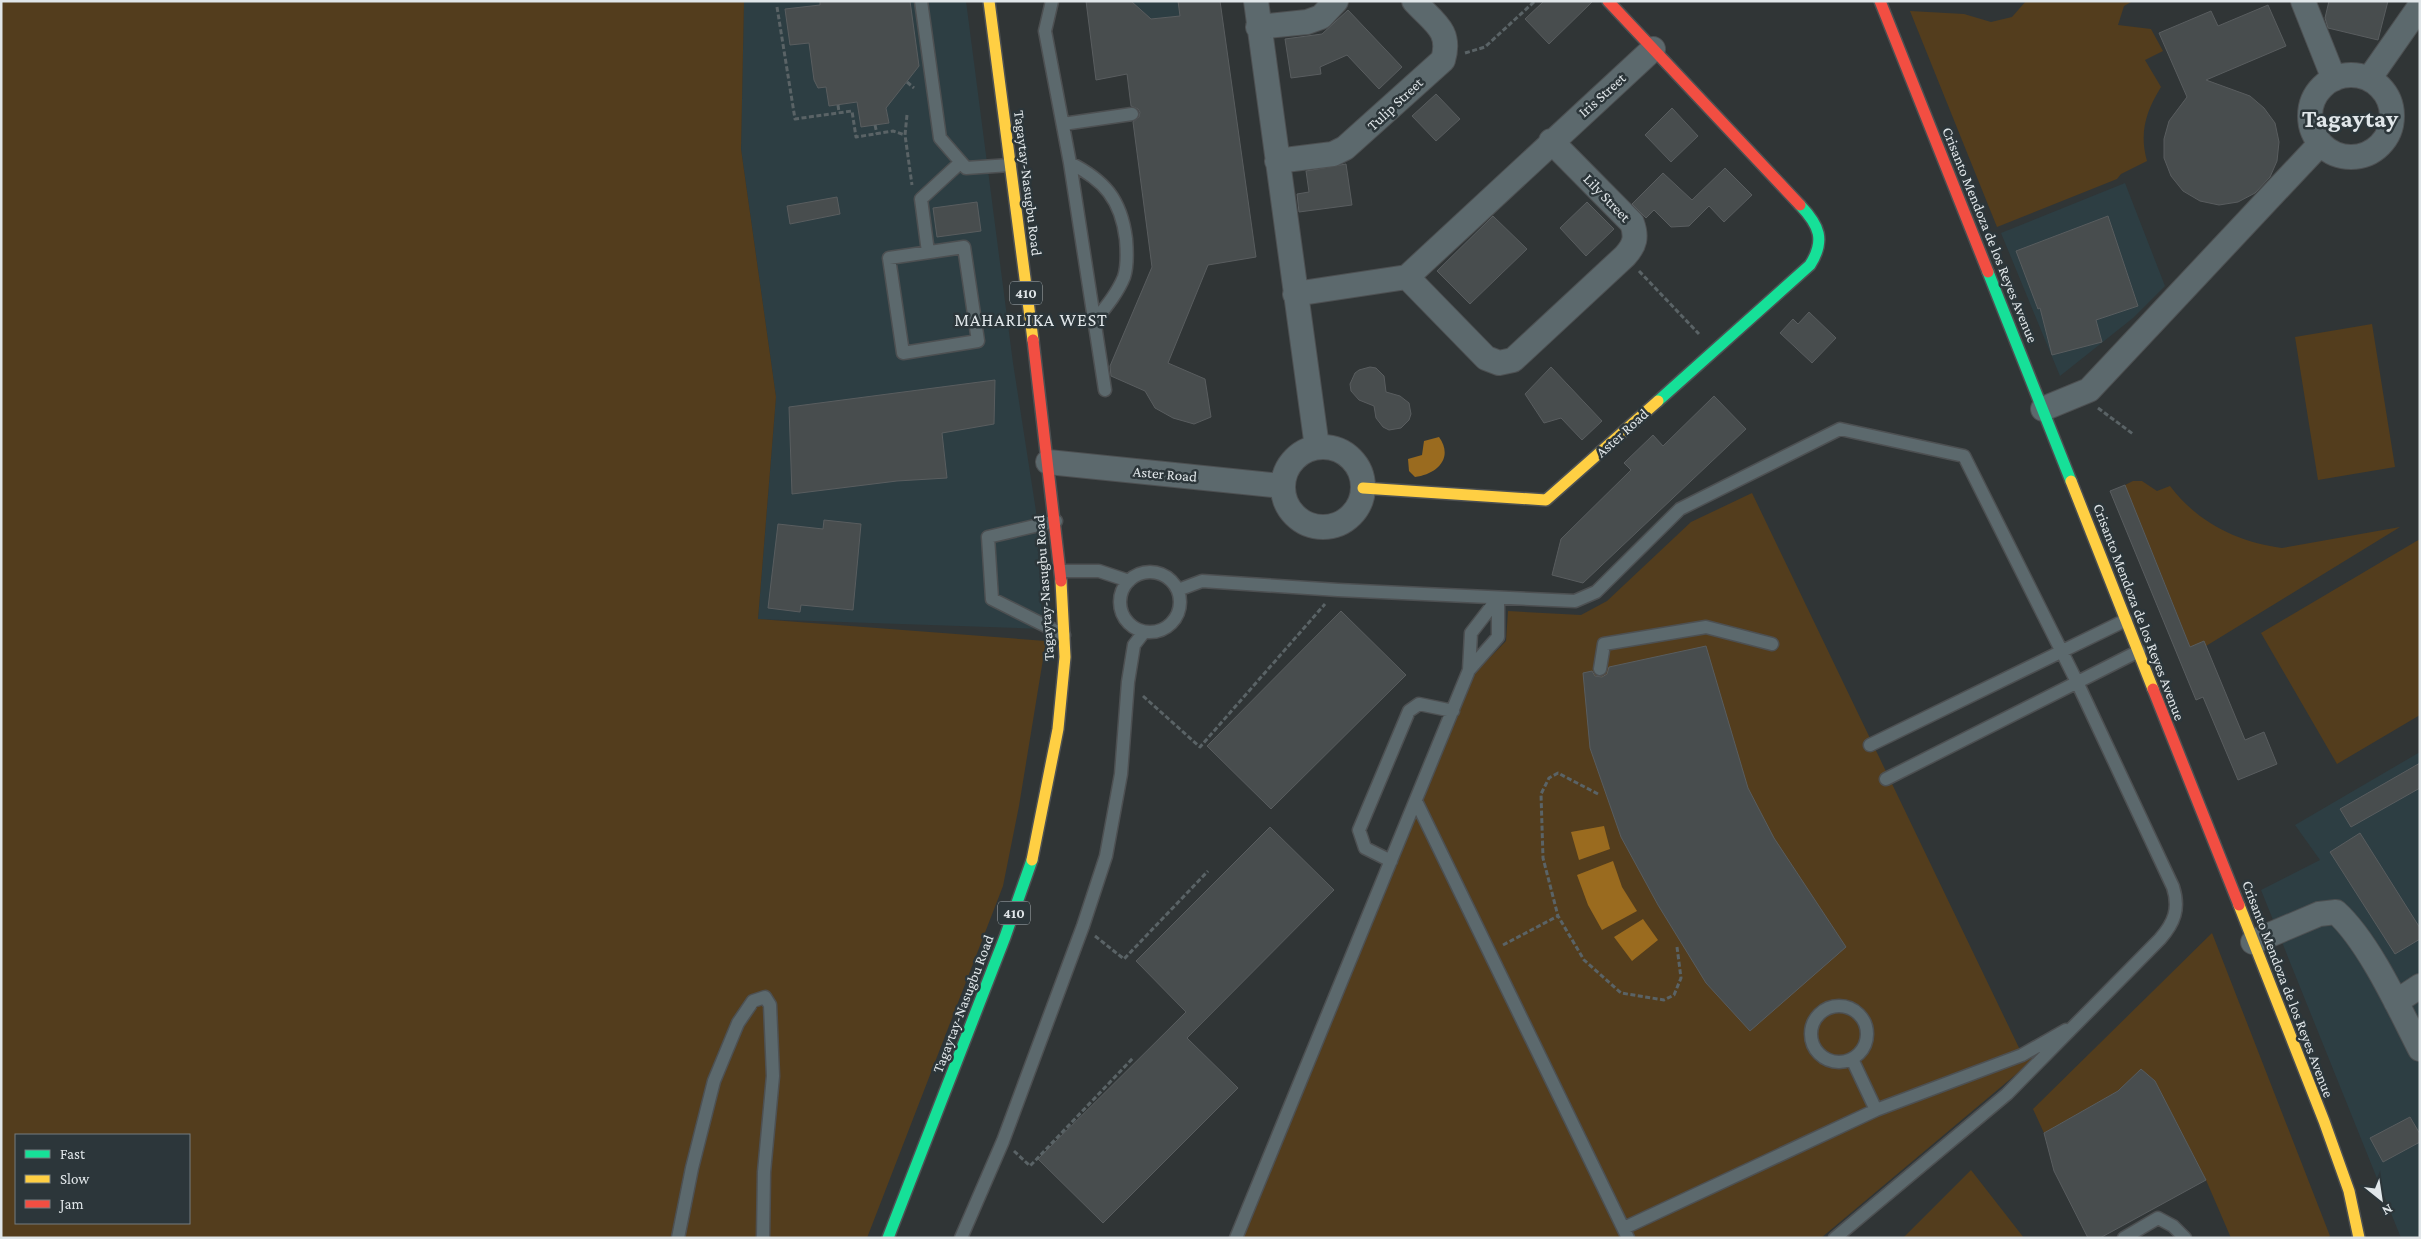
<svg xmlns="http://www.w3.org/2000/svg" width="2421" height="1239" viewBox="0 0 2421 1239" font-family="'Crimson Pro',serif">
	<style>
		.built { fill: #2d3e43 }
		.green { fill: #533d1d; fill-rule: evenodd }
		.water { fill: #9a6b1f }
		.building { fill: #484d4e; stroke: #595d5f }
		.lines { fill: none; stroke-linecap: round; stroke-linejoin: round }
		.lane-casing { stroke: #4d5052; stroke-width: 15 }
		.street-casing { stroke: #4d5052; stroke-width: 26 }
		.fast-casing { stroke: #4d5052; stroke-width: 14 }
		.slow-casing { stroke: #4d5052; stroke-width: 14 }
		.jam-casing { stroke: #4d5052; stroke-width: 14 }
		.path { stroke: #5a6366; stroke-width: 3; stroke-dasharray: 5 2.5; stroke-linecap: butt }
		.lane { stroke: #5c696d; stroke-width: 12 }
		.street { stroke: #5c696d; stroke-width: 24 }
		.fast { stroke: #16e098; stroke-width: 11 }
		.slow { stroke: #ffcf43; stroke-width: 11 }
		.jam { stroke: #f24e42; stroke-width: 11 }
		.labels { text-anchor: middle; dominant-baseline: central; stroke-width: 5; stroke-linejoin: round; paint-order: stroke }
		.shield { fill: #2c363a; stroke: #aab1b4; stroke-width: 1 }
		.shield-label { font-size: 14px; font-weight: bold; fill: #e0e6e9 }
		.street-label { font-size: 15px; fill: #e0e6e9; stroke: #2c363a }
		.quarter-label { font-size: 18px; letter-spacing: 1px; fill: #e0e6e9; stroke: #2c363a }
		.town-label { font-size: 25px; font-weight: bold; fill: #e0e6e9; stroke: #2c363a }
	</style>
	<rect width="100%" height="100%" fill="#303536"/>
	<path class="built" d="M744 1H966L1013 363 1036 511 1043 629 758 619 776 397 741 149Z
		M1131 1H1178L1180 16 1151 19Z
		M2125 183 2165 286 2133 318 2060 376 2001 233Z
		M2420 752V1238H2401L2261 890 2320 860 2295 825Z"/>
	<path class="green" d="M1 1H744L741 149 776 397 758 619 1046 641 1019 806 1003 886 867 1238H1ZM16 1135H189V1223H16Z
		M2026 1H2133L2124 6 2118 25 2151 29 2163 51 2145 60 2161 87C2146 111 2139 133 2147 161L2121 174 2117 179 1997 227 1910 11 1964 14 1991 22 2012 17Z
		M2372 324 2395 467 2318 480 2295 337Z
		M2133 481H2142L2157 491 2170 486C2197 522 2237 542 2282 548L2400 527 2193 654 2125 485Z
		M1752 493 2022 1054 2069 1030 1821 1238H1236L1463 685 1506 641 1508 611 1581 615 1607 601 1691 522Z
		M2420 539V715L2337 764 2261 633Z
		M2212 933 2330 1236 2327 1238H2231L2206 1180 2155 1081 2141 1069 2118 1091 2044 1133 2033 1109Z
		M1971 1170 2024 1238H1903Z"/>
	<path class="water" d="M1439 437C1454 458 1437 474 1415 477L1409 471 1408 459 1422 455 1424 441Z
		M1604 826 1610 849 1579 860 1571 832Z
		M1613 861 1622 887 1637 911 1602 930 1588 905 1577 875Z
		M1643 919 1658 940 1632 961 1614 937Z"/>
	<path class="building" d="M820 1H910L919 66 886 108 889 123 861 127 857 102 829 106 826 87 818 88 814 80 809 43 790 45 785 9 820 5Z
		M1086 1H1131L1151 19 1180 16 1178 1H1220L1256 257 1208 265 1168 363 1205 379 1211 417 1194 424 1173 418 1155 408 1145 391 1111 376 1110 366 1152 267 1133 122 1139 117 1140 112 1138 109 1131 106 1127 74 1096 80Z
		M1544 1H1593L1549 44 1525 19Z
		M2329 1H2388L2378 40 2328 28 2325 18Z
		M2268 5 2286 46 2206 80 2250 96 2264 108 2275 123 2279 142 2277 161 2270 177 2255 193 2238 202 2219 205 2200 201 2183 191 2171 176 2164 158V139L2169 121 2187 97 2159 33 2211 11 2218 26Z
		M1348 10 1402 67 1379 89 1347 55 1320 67 1321 74 1291 78 1285 39 1322 34Z
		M1436 94 1460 119 1436 141 1412 116Z
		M1672 108 1698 136 1671 162 1645 135Z
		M1346 164 1352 205 1299 212 1297 194 1309 192 1306 171Z
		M1725 168 1752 195 1724 222 1709 206 1689 226 1671 227 1654 210 1646 218 1632 204 1663 173 1692 200Z
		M837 197 840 214 790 224 787 206Z
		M977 202 981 231 937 237 933 208Z
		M1587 202 1614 229 1586 256 1560 228Z
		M1493 216 1527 249 1470 304 1437 271Z
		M2108 216 2138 306 2096 320 2102 342 2052 355 2040 308 2038 309 2016 251Z
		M1809 312 1836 338 1812 363 1780 333 1793 319 1798 324Z
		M1370 367 1376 368 1384 376 1386 392 1400 396 1409 403 1411 414 1409 420 1401 428 1389 430 1383 427 1376 418 1374 406 1359 400 1351 391 1350 384 1355 373 1359 370Z
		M1551 367 1602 421 1582 440 1561 418 1544 423 1525 394Z
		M995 380 994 424 942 433 947 478 897 481 792 494 789 407Z
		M1714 396 1746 429 1583 583 1552 575 1561 539 1631 470 1624 463 1653 435 1663 446Z
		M2125 485 2190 647 2204 641 2245 740 2264 732 2277 764 2238 780 2203 697 2196 700 2110 491Z
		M824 520 861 524 853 610 801 605 800 612 768 608 778 524 823 529Z
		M1341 611 1406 675 1271 809 1207 746Z
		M1706 646 1748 788 1774 838 1846 947 1750 1031 1706 983 1658 905 1621 837 1590 748 1583 673 1592 671 1595 676 1602 677 1607 674 1609 667Z
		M2420 763V788L2351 827 2340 809Z
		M1270 827 1334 890 1187 1038 1238 1088 1103 1223 1038 1159 1186 1012 1136 961Z
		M2360 833 2420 928V939L2395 954 2330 852Z
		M2141 1069 2155 1081 2206 1180 2100 1238H2088L2054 1171 2044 1133 2118 1091Z
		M2410 1117 2420 1134V1142L2383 1162 2370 1138Z"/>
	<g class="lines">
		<defs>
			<path id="lane" d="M921 1 940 138 966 168 1010 165
				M1052 1 1045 31 1070 163 1105 390
				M1063 124 1132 114
				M1070 163C1104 180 1121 199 1126 239 1127 251 1128 265 1124 277 1117 294 1105 308 1094 322
				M964 247 978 341 903 353 889 258Z
				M928 252 921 199 961 162
				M1056 521 988 537 992 599 1064 635
				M1061 571H1099L1129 581
				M1120 602a30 30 0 1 1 60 0a30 30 0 1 1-60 0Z
				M1178 590 1202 581 1338 590 1575 601 1596 592 1680 509 1840 429 1964 456 2077 682 2173 887C2180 909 2174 923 2160 939L2007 1094 1835 1238
				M1600 669 1604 644 1706 627 1772 644
				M1469 670 1471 633 1498 598
				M1870 745 2126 620
				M1886 779 2139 651
				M1416 801 1628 1238
				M1391 861 1365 848 1359 830 1409 711 1419 704 1453 711
				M1811 1034a28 28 0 1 1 56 0a28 28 0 1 1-56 0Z
				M1852 1059 1876 1110
				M1624 1228 1876 1110 2022 1055 2066 1030
				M678 1238 692 1168 714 1081 738 1023 753 1001 765 997 770 1005 773 1076 764 1172 763 1238
				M961 1238 1003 1141 1083 926 1106 856 1121 774 1128 682 1134 645 1144 632
				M1236 1238 1469 670 1498 637V598
				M2124 1238 2158 1218 2173 1226 2185 1238"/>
			<path id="street" d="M1256 1 1317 447
				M2303 1 2334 79
				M1258 27 1307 22 1321 17 1336 1
				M2310 116a41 41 0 1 1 82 0a41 41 0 1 1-82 0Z
				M2369 79 2420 6
				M1277 161 1333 154 1345 148 1443 60C1452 30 1433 22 1414 1
				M1407 277 1486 358 1499 363 1513 360 1625 256C1635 245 1637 237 1632 223L1551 141
				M1407 277 1653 49
				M1295 294 1407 277
				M2043 409 2089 390 2320 144
				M1283 487a40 40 0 1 1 80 0a40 40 0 1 1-80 0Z
				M1048 462 1282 486
				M2253 942 2319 914 2336 912C2369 942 2399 1008 2420 1049
				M2396 1002 2420 986"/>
			<path id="fast" d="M1988 272 2071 481
				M1658 401 1810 265C1826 240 1819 225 1800 205
				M888 1238 1005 937 1032 860"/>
			<path id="slow" d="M989 1 1033 340
				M2071 481 2153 689
				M1363 488 1546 500 1658 401
				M1032 860 1058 729 1065 657 1061 581
				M2239 905 2324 1121 2349 1191 2359 1238"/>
			<path id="jam" d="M1608 1 1800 205
				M1880 1 1988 272
				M1033 340 1061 581
				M2153 689 2239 905"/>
		</defs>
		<use href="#lane" class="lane-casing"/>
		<use href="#street" class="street-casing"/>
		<use href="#fast" class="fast-casing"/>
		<use href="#slow" class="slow-casing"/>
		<use href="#jam" class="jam-casing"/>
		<path class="path" d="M777 7 795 119 852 111 856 137 893 131 905 135
			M1465 53 1485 47 1535 1
			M907 82 914 88
			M838 105 839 112
			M907 115 905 135 912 185
			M875 125 877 134
			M1639 271 1699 334
			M2098 408 2133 434
			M1143 696 1200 747 1325 604
			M1598 794 1558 773 1549 778 1541 794 1543 858 1558 916 1584 960 1621 993 1664 1000 1674 995 1681 978 1677 947
			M1095 936 1124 959 1208 871
			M1503 945 1558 916
			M1014 1151 1030 1166 1133 1058"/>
		<use href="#lane" class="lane"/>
		<use href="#street" class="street"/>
		<use href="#fast" class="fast"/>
		<use href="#slow" class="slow"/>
		<use href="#jam" class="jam"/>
	</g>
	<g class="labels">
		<g class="shield">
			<rect x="1010" y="281.5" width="32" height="23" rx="4"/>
			<rect x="998" y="901.5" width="32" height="23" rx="4"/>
		</g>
		<g class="shield-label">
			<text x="1026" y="293">410</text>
			<text x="1014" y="913">410</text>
		</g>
		<g class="street-label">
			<text transform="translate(1602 95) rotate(-42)">Iris Street</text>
			<text transform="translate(1395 104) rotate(-43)">Tulip Street</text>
			<text transform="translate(1028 183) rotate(83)">Tagaytay-Nasugbu Road</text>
			<text transform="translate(1607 198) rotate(46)">Lily Street</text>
			<text transform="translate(1990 235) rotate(68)">Crisanto Mendoza de los Reyes Avenue</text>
			<text transform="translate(1622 433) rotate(-42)">Aster Road</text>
			<text transform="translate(1165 474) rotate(5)">Aster Road</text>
			<text transform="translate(1044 588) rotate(-94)">Tagaytay-Nasugbu Road</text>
			<text transform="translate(2139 612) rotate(69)">Crisanto Mendoza de los Reyes Avenue</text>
			<text transform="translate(2288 989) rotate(69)">Crisanto Mendoza de los Reyes Avenue</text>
			<text transform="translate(963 1004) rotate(-69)">Tagaytay-Nasugbu Road</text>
		</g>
		<g class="quarter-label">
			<text x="1031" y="320">MAHARLIKA WEST</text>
		</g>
		<g class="town-label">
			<text x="2350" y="118">Tagaytay</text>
		</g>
	</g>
	<rect width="2421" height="1239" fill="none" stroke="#e0e6e9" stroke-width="5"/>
	<rect x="15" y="1134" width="175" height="90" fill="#2c363a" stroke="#747c80"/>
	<rect x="25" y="1150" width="25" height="8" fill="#16e098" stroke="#747c80"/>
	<text x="60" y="1159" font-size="15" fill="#e0e6e9">Fast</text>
	<rect x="25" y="1175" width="25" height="8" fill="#ffcf43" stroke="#747c80"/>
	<text x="60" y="1184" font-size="15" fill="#e0e6e9">Slow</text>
	<rect x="25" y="1200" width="25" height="8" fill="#f24e42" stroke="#747c80"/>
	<text x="60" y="1209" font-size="15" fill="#e0e6e9">Jam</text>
	<g transform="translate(2381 1199) rotate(150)" stroke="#2c363a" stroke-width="4" paint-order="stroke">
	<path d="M0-4L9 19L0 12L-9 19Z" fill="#e0e6e9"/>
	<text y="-8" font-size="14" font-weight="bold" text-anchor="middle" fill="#e0e6e9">N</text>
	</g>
</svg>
